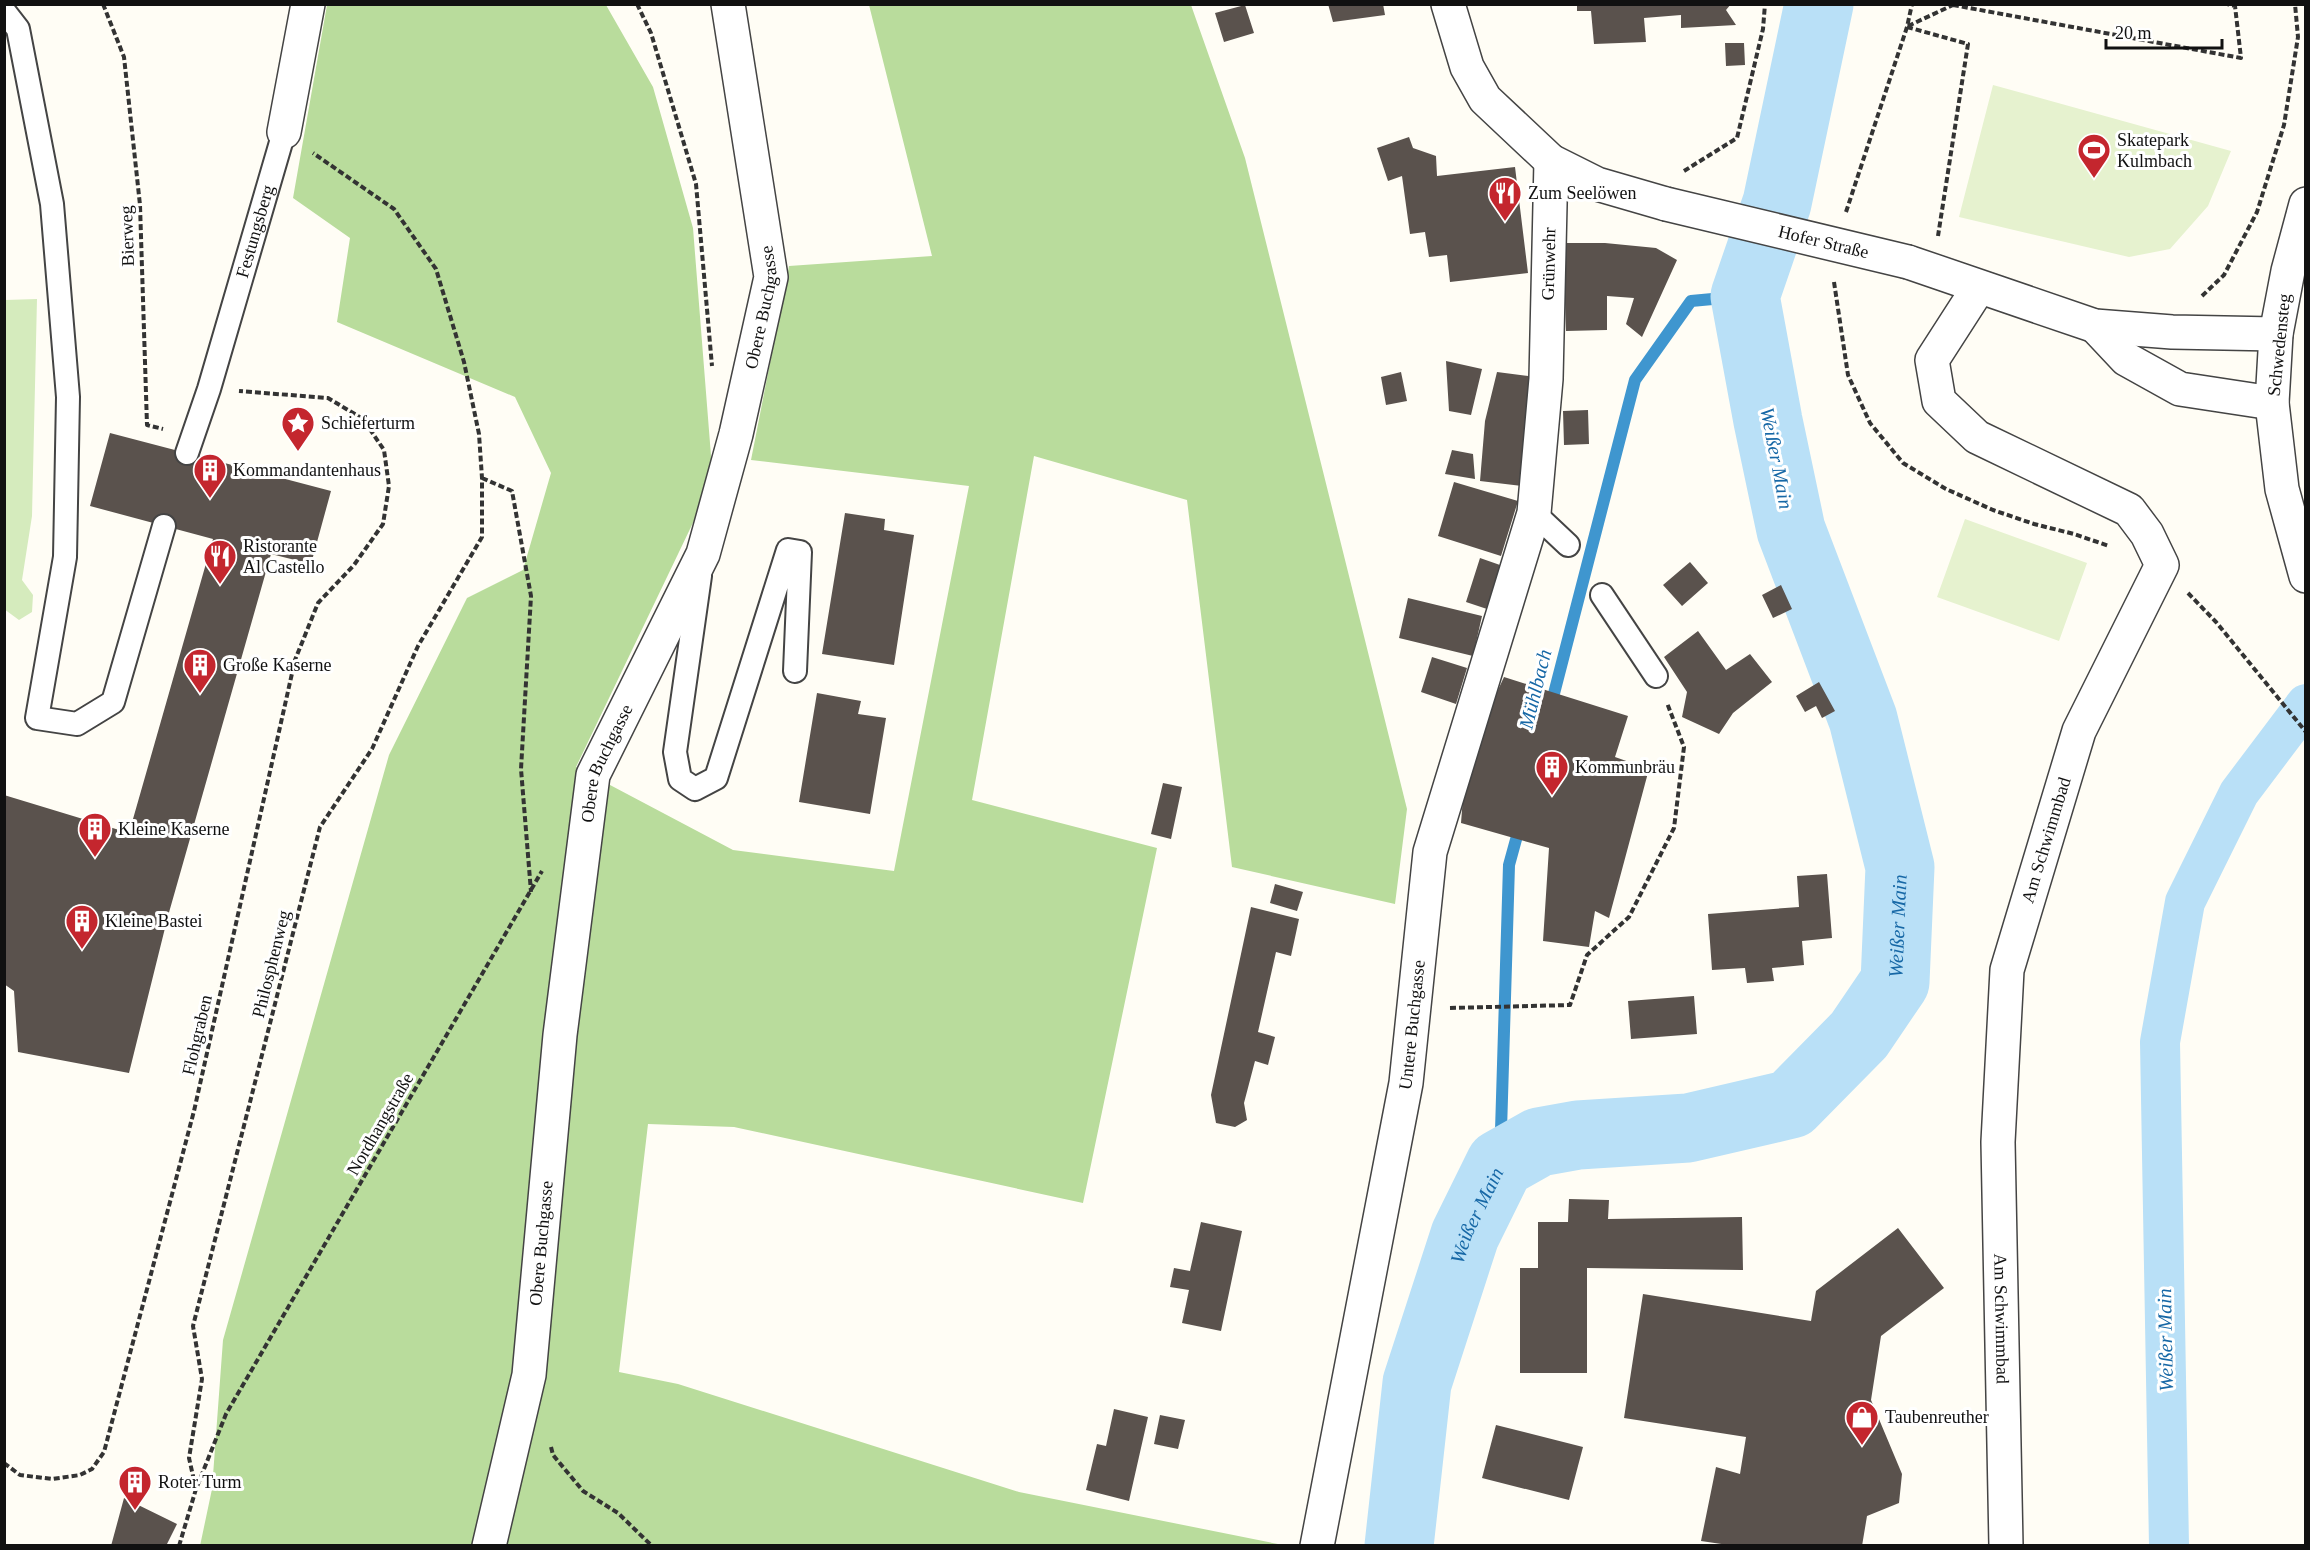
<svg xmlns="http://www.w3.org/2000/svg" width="2310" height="1550" viewBox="0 0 2310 1550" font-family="'Times New Roman',serif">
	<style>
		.green { fill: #d5ebbd }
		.forest { fill: #b9dc9c }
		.pitch { fill: #e6f2cf }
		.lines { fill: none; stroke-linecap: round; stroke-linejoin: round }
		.stream { stroke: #3f96cf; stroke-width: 12 }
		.canal { stroke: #b9e0f7; stroke-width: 40 }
		.river { stroke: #b9e0f7; stroke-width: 69 }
		.building { fill: #5a524d }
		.service-casing { stroke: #444; stroke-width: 26 }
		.minor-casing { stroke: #444; stroke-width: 36 }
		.tertiary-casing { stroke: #444; stroke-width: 36 }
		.path { stroke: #333; stroke-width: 4; stroke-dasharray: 6 3; stroke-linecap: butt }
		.service { stroke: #fff; stroke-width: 22 }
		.minor { stroke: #fff; stroke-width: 33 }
		.tertiary { stroke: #fff; stroke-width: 33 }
		.minor-bridge-casing { stroke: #444; stroke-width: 36; stroke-linecap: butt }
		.minor-bridge { stroke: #fff; stroke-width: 33 }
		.labels { text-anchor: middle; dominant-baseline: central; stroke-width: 6; stroke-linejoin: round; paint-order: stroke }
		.poi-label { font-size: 18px; fill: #111; stroke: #fff; text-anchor: start }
		.street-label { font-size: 18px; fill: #111; stroke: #fff }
		.water-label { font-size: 20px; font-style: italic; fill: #1768a6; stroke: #fff }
	</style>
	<rect width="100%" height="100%" fill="#fffdf5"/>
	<path class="green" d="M37 299 32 516 22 580 33 595 32 612 19 620 4 609 5 300Z"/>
	<path class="forest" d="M327 5H606L653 87 693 228 713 481 576 767 733 850 894 871 969 486 751 460 789 266 932 256 869 5H1191L1245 158 1407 809 1395 904 1232 867 1187 500 1034 456 972 800 1157 848 1083 1203 734 1127 648 1124 619 1372 678 1384 1019 1492 1283 1545 200 1546 212 1489 223 1340 389 755 467 598 523 570 551 473 515 397 337 322 350 238 293 198Z"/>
	<path class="pitch" d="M1993 85 2231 151 2208 206 2170 249 2129 257 1959 217Z
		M1965 519 2087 563 2059 641 1937 597Z"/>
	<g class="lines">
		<path class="stream" d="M1550 709 1635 380 1691 301 1745 296
			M1500 1164 1509 865 1520 825"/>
		<path class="canal" d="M2169 1546 2160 1042 2185 902 2239 793 2306 704"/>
		<path class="river" id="s1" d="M1399 1546 1417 1383 1465 1235 1500 1164 1539 1142 1578 1135 1688 1128 1791 1104 1859 1035 1895 982 1900 867 1863 719 1791 530 1768 421 1745 296 1777 203 1819 4"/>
	</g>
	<path class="building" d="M1328 4H1383L1385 15 1333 22Z
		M1577 4H1731L1726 10 1736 25 1681 28V15L1644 18 1646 42 1594 44 1591 11H1577Z
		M1245 5 1254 33 1224 42 1215 13Z
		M1725 43H1744L1745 65 1726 66Z
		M1409 137 1413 148 1436 156 1437 176 1515 167 1528 273 1450 282 1447 255 1429 257 1425 232 1410 234 1402 176 1388 181 1377 148Z
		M1563 243H1605L1656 248 1677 260 1642 337 1626 324 1634 298 1607 296V330L1566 331Z
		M1446 361 1482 369 1471 415 1449 411Z
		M1401 372 1407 401 1386 405 1381 377Z
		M1497 372 1537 377 1522 486 1480 481 1485 421Z
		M1588 410 1589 444 1564 445 1563 411Z
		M110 433 331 491 311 564 271 554 168 916 129 1073 18 1052 14 991 4 984V795L129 833 213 539 90 506Z
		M1452 450 1473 454 1475 479 1445 474Z
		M1454 482 1518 501 1501 556 1438 536Z
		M845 513 885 519 884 530 914 535 894 665 822 654Z
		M1480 558 1500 565 1487 609 1466 602Z
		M1690 562 1708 583 1682 606 1663 585Z
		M1781 585 1792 609 1773 618 1762 595Z
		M1408 598 1482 616 1473 656 1399 638Z
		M1698 631 1726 670 1750 654 1772 682 1733 713 1719 734 1682 717 1687 692 1664 657Z
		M1432 657 1467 668 1456 704 1421 692Z
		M1504 677 1628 716 1615 757 1649 769 1609 918 1595 911 1589 947 1543 941 1549 848 1461 823 1466 759Z
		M1819 682 1835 711 1822 718 1816 706 1805 712 1796 696Z
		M817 693 861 701 858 714 886 718 870 814 799 802Z
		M1163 783 1182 787 1171 839 1151 834Z
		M1827 874 1832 938 1802 941 1804 965 1772 968 1774 981 1747 983 1745 968 1712 970 1708 914 1799 907 1797 876Z
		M1275 884 1303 892 1297 911 1270 903Z
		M1251 907 1299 919 1291 956 1276 952 1258 1032 1275 1037 1268 1065 1255 1061 1244 1103 1247 1120 1235 1127 1216 1123 1211 1095Z
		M1694 996 1697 1034 1631 1039 1628 1001Z
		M1569 1199 1609 1200 1608 1219 1742 1217 1743 1270 1587 1268V1373H1520V1268H1538V1222H1568Z
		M1201 1222 1242 1231 1221 1331 1182 1323 1189 1290 1170 1287 1174 1268 1190 1271Z
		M1898 1228 1944 1288 1881 1336 1871 1400 1902 1474 1899 1503 1867 1516 1862 1546H1735L1701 1541 1716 1467 1740 1474 1746 1437 1624 1418 1643 1294 1811 1321 1816 1291Z
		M1114 1409 1148 1417 1129 1501 1086 1490 1097 1444 1106 1446Z
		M1160 1415 1185 1420 1178 1449 1154 1444Z
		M1496 1425 1583 1447 1569 1500 1482 1478Z
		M124 1498 177 1524 166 1546H111Z"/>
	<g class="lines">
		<defs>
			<g id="service">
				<path d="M4 11 18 29 52 204 68 397 65 557 37 718 77 724 113 702 164 526"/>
				<path id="s2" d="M187 453 209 389 284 132"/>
				<path d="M1534 513 1568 545"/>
				<path d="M700 576 675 752 680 779 695 789 716 778 788 550 800 552 795 671"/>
				<path d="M1602 595 1656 676"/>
			</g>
			<g id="minor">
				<path d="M1448 4 1467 67 1485 99 1551 161 1597 184 1666 204"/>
				<path d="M284 132 308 4"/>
				<path d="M1908 262 2095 326 2172 332 2276 334"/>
				<path id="s3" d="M1979 287 1932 360 1939 401 1977 437 2129 510 2147 534 2162 565 2079 731 2007 970 1998 1142 2006 1546"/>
				<path d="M2095 326 2126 359 2180 389 2272 403"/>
				<path id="s4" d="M489 1546 529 1375 560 1035 593 775 703 554 736 434 771 277 728 4"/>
				<path id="s5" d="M1317 1546 1406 1083 1430 852 1534 513 1546 379 1551 161"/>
			</g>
			<path id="tertiary" d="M2306 204 2288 271 2276 334 2272 403 2282 489 2306 576"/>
		</defs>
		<use href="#service" class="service-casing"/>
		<use href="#minor" class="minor-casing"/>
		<use href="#tertiary" class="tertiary-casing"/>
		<path class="path" d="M103 4 124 57 140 205 147 425 163 429
			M637 4 651 33 696 184 712 366
			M1953 5 2241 58 2235 6 2227 4
			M1908 26 1953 5
			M1907 27 1968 44 1938 236
			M1684 171 1737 138 1763 29 1765 4
			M1846 212 1907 27 1912 4
			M1834 282 1848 375 1870 423 1903 463 1946 489 1993 510 2034 524 2074 534 2109 546
			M2202 296 2224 275 2257 212 2284 125 2298 37 2295 4
			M482 478 512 491 531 596 521 769 531 892
			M2188 593 2216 622 2306 732
			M2306 1001V1021
			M1450 1008 1570 1005 1587 955 1629 917 1674 828 1684 747 1667 703
			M551 1447 553 1455 583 1491 618 1513 652 1546
			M4 1463 20 1475 52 1479 80 1475 92 1469 104 1452 194 1111 295 660 318 603 354 565 383 524 389 486 384 450 363 419 328 398 239 391
			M196 1489 189 1458 202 1379 193 1326 320 827 372 749 418 646 482 537V478L479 434 464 362 436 269 394 209 313 153
			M179 1546 196 1489 226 1414 542 871"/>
		<use href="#service" class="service"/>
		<use href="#minor" class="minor"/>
		<use href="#tertiary" class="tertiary"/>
		<defs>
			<g id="minor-bridge">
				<path id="s6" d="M1666 204 1908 262"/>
			</g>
		</defs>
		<use href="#minor-bridge" class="minor-bridge-casing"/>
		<use href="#minor-bridge" class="minor-bridge"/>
	</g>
	<defs>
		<symbol id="stadium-pin" viewBox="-11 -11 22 30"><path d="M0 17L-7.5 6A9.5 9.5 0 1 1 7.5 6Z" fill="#c4262e" stroke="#fff"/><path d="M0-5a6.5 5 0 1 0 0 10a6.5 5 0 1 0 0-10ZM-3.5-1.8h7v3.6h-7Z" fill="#fff"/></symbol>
		<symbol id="restaurant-pin" viewBox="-11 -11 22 30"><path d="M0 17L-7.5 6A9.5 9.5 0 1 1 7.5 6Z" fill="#c4262e" stroke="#fff"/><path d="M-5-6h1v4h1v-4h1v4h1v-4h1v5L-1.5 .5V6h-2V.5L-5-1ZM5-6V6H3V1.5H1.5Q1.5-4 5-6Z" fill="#fff"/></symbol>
		<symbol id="sight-pin" viewBox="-11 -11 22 30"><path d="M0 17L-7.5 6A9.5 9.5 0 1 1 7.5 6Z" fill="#c4262e" stroke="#fff"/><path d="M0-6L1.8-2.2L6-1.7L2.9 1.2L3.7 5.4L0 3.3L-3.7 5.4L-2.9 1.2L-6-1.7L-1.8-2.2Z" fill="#fff"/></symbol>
		<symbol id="building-pin" viewBox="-11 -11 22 30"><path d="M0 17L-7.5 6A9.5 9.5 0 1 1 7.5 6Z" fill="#c4262e" stroke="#fff"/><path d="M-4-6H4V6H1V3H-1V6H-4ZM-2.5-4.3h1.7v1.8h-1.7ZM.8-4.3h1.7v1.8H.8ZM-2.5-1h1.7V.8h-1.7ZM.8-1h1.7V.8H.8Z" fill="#fff"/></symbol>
		<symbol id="shop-pin" viewBox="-11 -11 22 30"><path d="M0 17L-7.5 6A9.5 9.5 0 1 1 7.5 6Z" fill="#c4262e" stroke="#fff"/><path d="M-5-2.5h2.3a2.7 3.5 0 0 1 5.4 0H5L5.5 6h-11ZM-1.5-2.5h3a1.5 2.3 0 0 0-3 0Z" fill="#fff"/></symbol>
	</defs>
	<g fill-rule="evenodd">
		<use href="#stadium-pin" x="2075" y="131" width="38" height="52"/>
		<use href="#restaurant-pin" x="1486" y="174" width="38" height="52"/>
		<use href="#sight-pin" x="279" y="404" width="38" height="52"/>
		<use href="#building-pin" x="191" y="451" width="38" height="52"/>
		<use href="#restaurant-pin" x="201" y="537" width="38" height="52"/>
		<use href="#building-pin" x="181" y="646" width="38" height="52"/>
		<use href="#building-pin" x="1533" y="748" width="38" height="52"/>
		<use href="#building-pin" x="76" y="810" width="38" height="52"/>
		<use href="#building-pin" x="63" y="902" width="38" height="52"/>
		<use href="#shop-pin" x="1843" y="1398" width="38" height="52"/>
		<use href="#building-pin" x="116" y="1463" width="38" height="52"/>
	</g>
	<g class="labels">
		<g class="poi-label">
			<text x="2117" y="140">Skatepark<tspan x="2117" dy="21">Kulmbach</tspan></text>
			<text x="1528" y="193">Zum Seelöwen</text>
			<text x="321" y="423">Schieferturm</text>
			<text x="233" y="470">Kommandantenhaus</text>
			<text x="243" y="546">Ristorante<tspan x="243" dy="21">Al Castello</tspan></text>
			<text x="223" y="665">Große Kaserne</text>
			<text x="1575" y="767">Kommunbräu</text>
			<text x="118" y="829">Kleine Kaserne</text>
			<text x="105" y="921">Kleine Bastei</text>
			<text x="1885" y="1417">Taubenreuther</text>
			<text x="158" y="1482">Roter Turm</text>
		</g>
		<g class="street-label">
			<text stroke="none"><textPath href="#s2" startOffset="232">Festungsberg</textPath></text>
			<text transform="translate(127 236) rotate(-92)">Bierweg</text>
			<text stroke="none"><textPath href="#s6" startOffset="162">Hofer Straße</textPath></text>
			<text stroke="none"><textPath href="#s5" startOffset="1308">Grünwehr</textPath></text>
			<text stroke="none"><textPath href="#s4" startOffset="1280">Obere Buchgasse</textPath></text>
			<text transform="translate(2279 345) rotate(-84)">Schwedensteg</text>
			<text stroke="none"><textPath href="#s4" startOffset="794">Obere Buchgasse</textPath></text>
			<text transform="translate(2046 840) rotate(-73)">Am Schwimmbad</text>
			<text transform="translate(271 964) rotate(-76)">Philosphenweg</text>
			<text stroke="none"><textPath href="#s5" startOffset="530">Untere Buchgasse</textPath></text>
			<text transform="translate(197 1035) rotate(-77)">Flohgraben</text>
			<text transform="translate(380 1124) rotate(-60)">Nordhangstraße</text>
			<text stroke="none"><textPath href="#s4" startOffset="308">Obere Buchgasse</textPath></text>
			<text stroke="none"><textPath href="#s3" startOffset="1198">Am Schwimmbad</textPath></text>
		</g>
		<g class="water-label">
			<text transform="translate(1777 458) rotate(79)">Weißer Main</text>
			<text transform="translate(1535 689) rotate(-76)">Mühlbach</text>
			<text stroke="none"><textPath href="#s1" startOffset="916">Weißer Main</textPath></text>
			<text stroke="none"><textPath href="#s1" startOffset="342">Weißer Main</textPath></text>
			<text transform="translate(2165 1340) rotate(-91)">Weißer Main</text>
		</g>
	</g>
	<rect width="2310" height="1550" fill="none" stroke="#111111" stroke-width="12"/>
	<path d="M2106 39v9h116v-9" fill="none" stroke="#111111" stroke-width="3"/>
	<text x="2115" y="39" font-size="18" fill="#111111" stroke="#ffffff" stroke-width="4.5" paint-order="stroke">20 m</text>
</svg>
